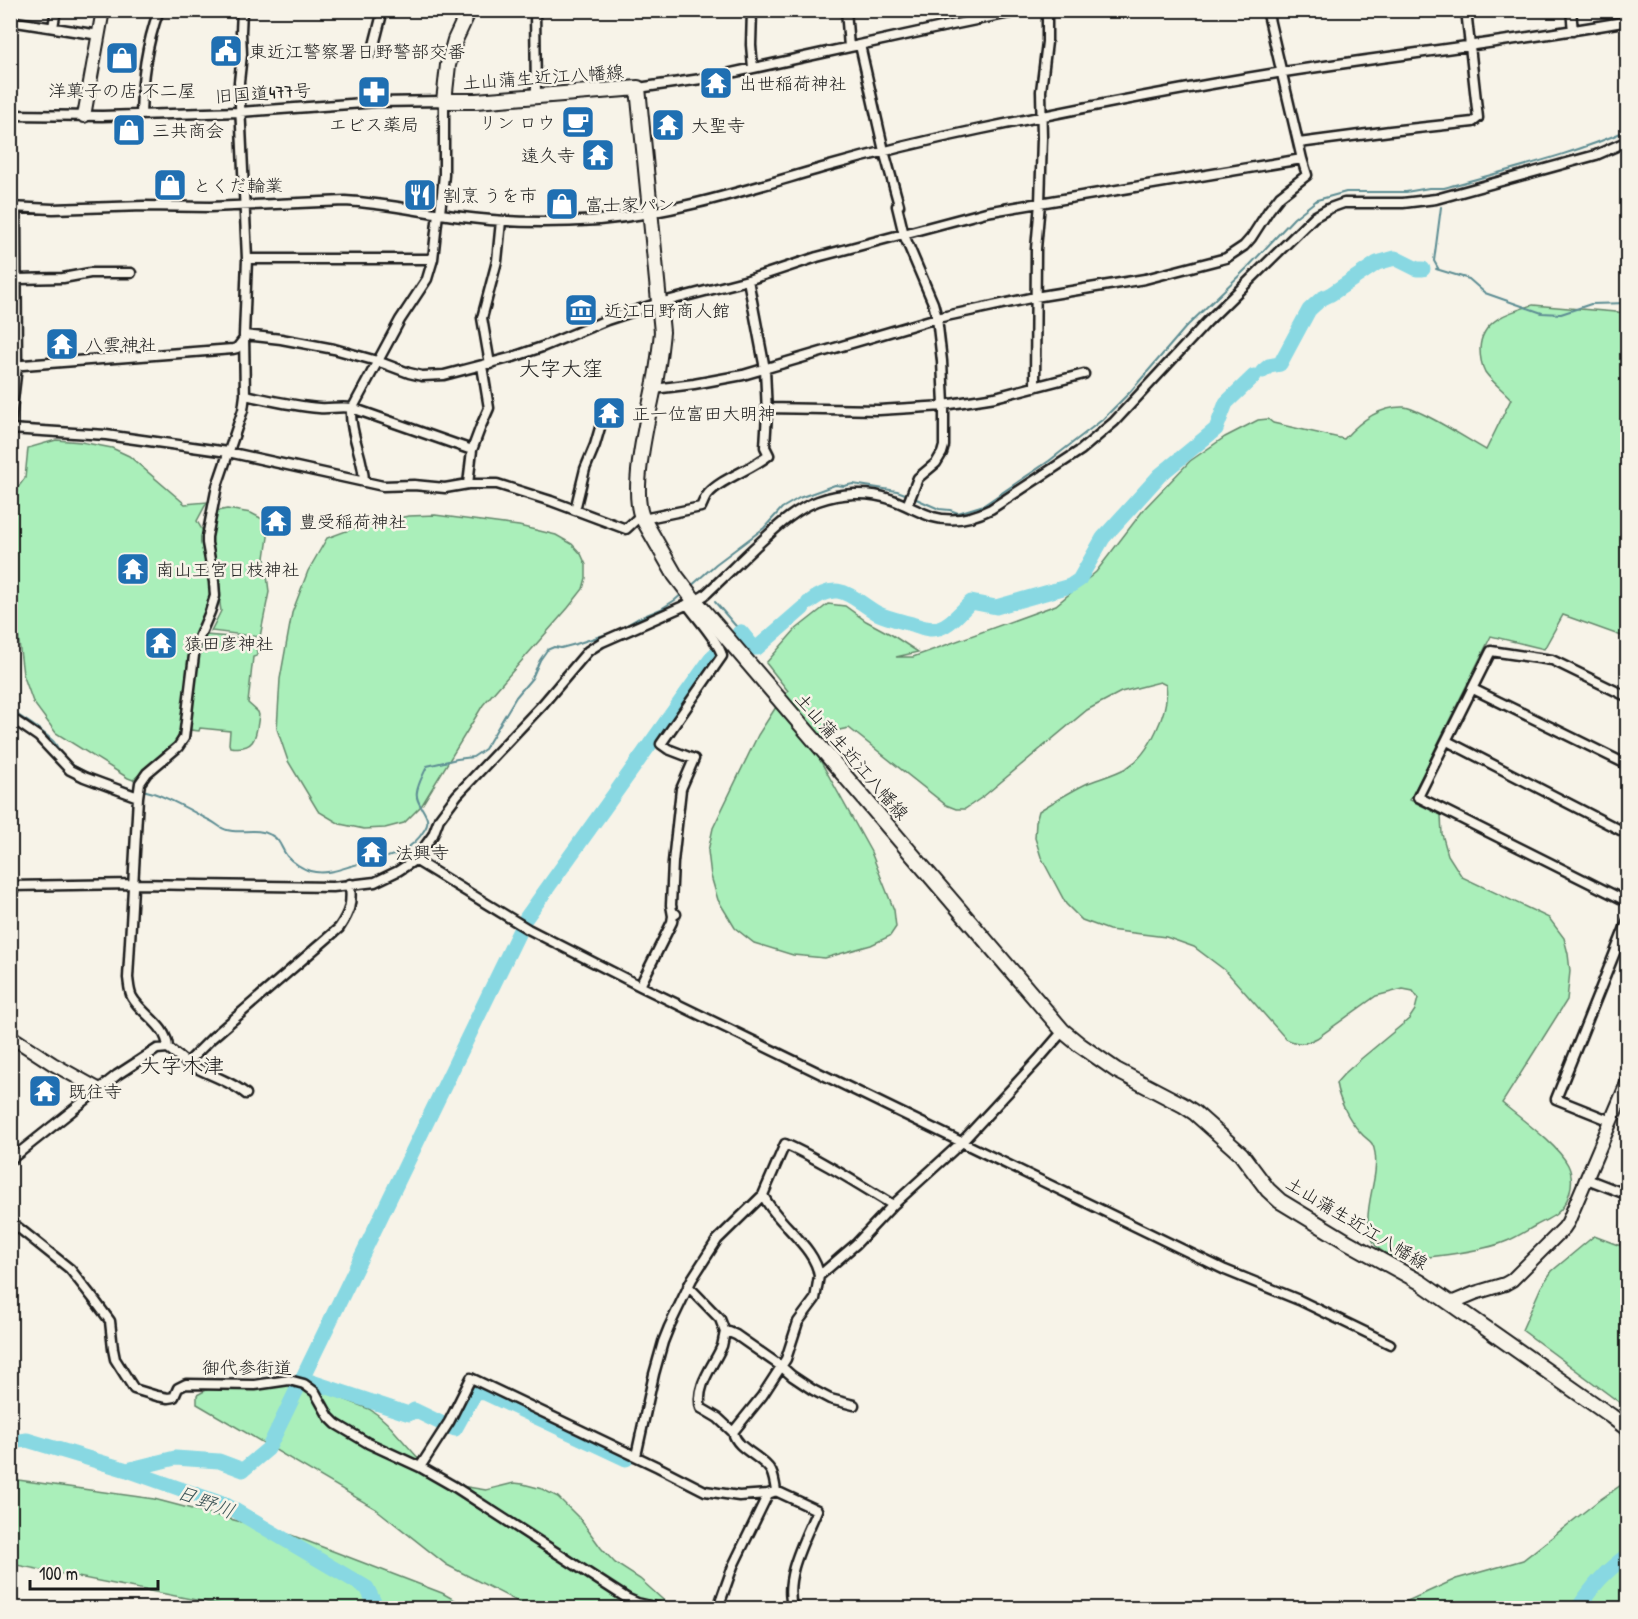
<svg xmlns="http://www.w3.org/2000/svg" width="1638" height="1619" viewBox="0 0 1638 1619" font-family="'Patrick Hand','Klee One',sans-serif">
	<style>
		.green { fill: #aaefba; stroke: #63866b; stroke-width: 1.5 }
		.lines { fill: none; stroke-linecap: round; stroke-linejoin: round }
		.stream { stroke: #5d8d93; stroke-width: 2 }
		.river { stroke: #88d8e2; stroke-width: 15 }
		.street-casing { stroke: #1c1c1c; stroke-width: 13 }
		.secondary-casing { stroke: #1c1c1c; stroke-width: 16 }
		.primary-casing { stroke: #1c1c1c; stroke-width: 18 }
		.street { stroke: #f7f3e8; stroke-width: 8 }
		.secondary { stroke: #f7f3e8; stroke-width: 12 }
		.primary { stroke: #f7f3e8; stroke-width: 14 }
		.labels { text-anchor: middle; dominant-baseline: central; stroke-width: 5; stroke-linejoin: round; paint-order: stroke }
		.poi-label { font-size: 18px; fill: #1c1c1c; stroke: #f7f3e8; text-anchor: start }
		.street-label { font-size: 18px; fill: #1c1c1c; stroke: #f7f3e8 }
		.water-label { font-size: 20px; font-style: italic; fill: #3c5457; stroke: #f7f3e8 }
		.quarter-label { font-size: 21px; fill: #1c1c1c; stroke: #f7f3e8 }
	</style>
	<rect width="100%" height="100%" fill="#f7f3e8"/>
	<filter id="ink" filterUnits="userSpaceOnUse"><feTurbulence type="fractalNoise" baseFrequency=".0167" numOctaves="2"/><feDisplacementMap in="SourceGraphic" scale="12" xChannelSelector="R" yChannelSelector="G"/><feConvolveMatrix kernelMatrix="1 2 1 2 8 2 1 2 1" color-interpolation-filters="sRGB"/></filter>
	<g filter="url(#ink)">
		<path class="green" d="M1533 305 1627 313V638L1563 615 1544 649 1491 636 1410 800 1441 815 1442 834 1448 855 1462 877 1549 918 1564 938 1568 954 1570 971 1567 1000 1502 1103C1521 1119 1557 1144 1568 1165 1576 1182 1569 1204 1555 1215 1549 1219 1542 1222 1535 1226 1526 1231 1517 1237 1507 1241 1487 1250 1410 1263 1391 1256 1386 1254 1379 1249 1376 1246 1356 1218 1380 1183 1375 1153 1373 1139 1367 1141 1360 1132 1348 1119 1339 1100 1336 1083L1344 1074 1362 1058 1409 1019 1415 1010 1418 998 1413 991 1403 989 1376 996 1317 1038C1303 1045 1300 1045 1286 1039L1226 971 1194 947 1166 937 1109 930 1082 920 1066 904 1041 857 1035 838 1036 822 1039 811C1055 801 1071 791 1088 783 1101 778 1116 774 1128 767 1149 754 1170 710 1166 685L1160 682 1121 692 1087 710 984 796 965 809H956L946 805 849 728C827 732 816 736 820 760L871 852 894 910 896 927 890 936 871 945 825 958 793 955 754 943 735 928 718 900 711 876 708 851 713 828 758 735 783 696 788 691 766 663 795 630 828 604 845 606 866 621 892 635 918 652 896 657H913L1056 605 1096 572 1145 508 1190 461 1225 437 1258 420 1268 419 1273 423 1344 439C1359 422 1379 406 1404 407 1419 408 1470 441 1486 450L1511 399C1503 390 1492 382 1485 372 1481 364 1480 357 1480 349 1481 320 1509 312 1533 305Z
			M56 440 81 442 112 448 129 456 185 504 207 502 197 521 205 535 204 546 211 588 210 605 197 635 180 732 174 745 133 780 128 778 56 733 33 702 23 674 17 627 15 552 10 540V498L25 478 28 448Z
			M227 509 251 513 270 523 265 558 269 592 260 637 211 631 221 611 210 537 217 511Z
			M435 515 519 526 556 535 572 544 581 554 586 565V578L583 589 568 608 483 705 422 805 404 823 385 828 364 829 340 824 318 811 288 761 277 729 280 679 292 613 308 571 327 538 368 523 409 516Z
			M205 635 256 639 257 656 253 657 248 703 258 712 259 715C256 735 257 751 230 747L229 744 230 731 200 728 199 731 191 730 189 726 198 648Z
			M1594 1236 1618 1245 1627 1246V1408L1522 1330 1541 1287 1552 1271Z
			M274 1385H308L369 1409 378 1415 388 1424 427 1468 461 1486 486 1490 514 1483 523 1484 542 1489 558 1497 580 1519 601 1548 615 1563 640 1579 672 1608H530L447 1565 376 1509 197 1404V1395L212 1387Z
			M11 1479 154 1499 291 1535 442 1593 469 1608H237L11 1564Z
			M1627 1481V1608H1392L1456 1579 1523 1560 1598 1501Z"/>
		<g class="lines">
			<path class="stream" d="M1436 269 1469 279 1485 293 1542 313 1561 314 1591 304 1628 303
				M1439 270 1434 261 1441 207
				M914 498 939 509 950 510 958 513 984 505 1049 461 1102 420 1130 392 1186 327 1247 268 1294 218 1317 200 1346 192H1406L1429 188H1444C1506 170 1569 156 1628 130
				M689 588 716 564 764 528 782 508 799 498 835 485 844 486 853 484 897 491 908 495
				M715 602 741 632
				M10 710C25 720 40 728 53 741 58 746 60 755 66 760 79 772 118 785 135 790
				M141 790C160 792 193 812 211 821 217 824 221 829 227 830 241 834 257 827 271 835 281 840 281 849 287 856 292 862 303 869 310 871 324 875 338 870 351 866 380 858 408 858 425 829 434 816 414 805 417 792 418 783 424 774 427 766L457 759 473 757 485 749 516 697 532 678 540 660 547 650 554 647 561 648 576 644 616 631 637 619 661 609 675 600 683 593"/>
			<path class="river" d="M1263 371 1269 366 1280 364 1309 310 1321 299 1331 294 1377 263 1395 258 1417 269H1423
				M808 603C839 578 850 597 877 613 887 618 901 621 912 624 921 627 930 631 939 628 952 624 961 611 971 602L996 607 1070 586 1079 580 1103 538 1160 475 1216 429 1226 403 1254 376
				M739 633 741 632 754 648H757L803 608
				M526 918 713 656
				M303 1379 409 1414 414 1410 445 1425
				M452 1428 455 1429 471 1400 477 1392 485 1393 626 1459
				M10 1442 27 1440 127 1470 226 1505 367 1588 377 1608
				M127 1470 175 1458 219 1461 243 1470 268 1449 520 930
				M1578 1608C1593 1586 1605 1571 1628 1555"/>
			<defs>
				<path id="street" d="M535 10 536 96
					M752 10 751 45 753 68
					M846 10 849 47
					M1571 10 1573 31
					M10 21 99 35
					M53 27 56 10
					M860 45 884 151 899 205 897 206 904 235 933 303 937 318 942 361 944 405V446L942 453 936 463 918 478 907 506
					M372 53 383 10
					M638 88 708 78 942 27 1024 10
					M10 115 102 116 240 112 377 102 444 101V175L440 213
					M141 115C142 78 146 46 159 10
					M1299 143 1390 131 1473 122 1478 118 1466 10
					M10 207 53 209 144 206 210 207 345 201C384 203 423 212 462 217 507 223 553 223 599 220 676 213 749 189 822 168 875 153 928 140 981 129 1080 108 1178 89 1277 73 1394 55 1511 42 1628 21
					M247 259H433
					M17 279 63 278 90 273H131
					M244 335 281 339 334 349 377 361 409 373 422 376 444 375 513 357 542 347 607 320 659 303 748 280 817 257 986 212 1302 159 1267 10
					M490 364 482 318 497 261 501 221
					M10 366 233 349 237 348 244 339
					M1035 387 1036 249 1040 203 1042 138 1041 91 1047 42V10
					M654 389 694 384 743 375 937 318 1035 297 1145 279 1226 258 1244 246 1251 238 1269 210 1280 196 1307 175 1302 159
					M245 395C269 400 294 406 319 408 330 409 341 406 352 408L472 450
					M944 405 995 397 1084 374
					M767 408 879 410 944 406
					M10 427 17 366 16 207
					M10 429 106 435 228 452 383 486 414 485 445 488 468 484H497L551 501 626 529 641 515
					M364 482C364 458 350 435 351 411L400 320 427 279 433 259 438 213
					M468 484 472 450 481 426 489 408 482 366
					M575 510 585 469 595 445 606 407
					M643 519 701 507C703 503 705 497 708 494 722 478 751 470 769 455L765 447 767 413 765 369 748 280
					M1473 689 1628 765
					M1628 697 1552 660 1491 651 1418 797 1628 902
					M10 717 39 737 70 770 84 777 138 797
					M1447 741 1628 834
					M415 860 528 929 640 986 1225 1270 1299 1300 1390 1344
					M10 886 134 884 333 887 375 882 398 871 415 860 433 835 439 819 457 795 543 704 588 651 602 642 695 601 705 595C722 579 738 563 755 547 774 530 793 510 818 501 840 493 868 491 890 499 905 504 918 512 933 517 953 523 973 518 991 509L1081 450 1114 422 1207 322 1314 217 1330 208 1344 203H1403L1436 199 1596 155 1628 141
					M673 916 671 905 673 862 681 789 694 759 668 749 661 744 722 656C720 643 695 616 687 604
					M640 986 672 922 673 916 676 914
					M168 1048C167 1025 142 1015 132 997 129 991 129 984 128 978L138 797 140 783 147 773 178 747 184 738 195 647 210 612 215 596 214 582 207 543V537L217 486 243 410 245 395 244 335 247 259 239 82 242 54 241 32 242 10
					M187 1063C205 1074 230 1080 246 1094
					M1611 1121 1556 1099 1628 920
					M10 1160 117 1075 157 1049 168 1048 187 1063 212 1038 339 928C350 912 352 904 350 884
					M1587 1179 1628 1195
					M763 1195C777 1224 816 1247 819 1276
					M10 1221 70 1269 96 1302 110 1321 113 1349 115 1359 134 1389 157 1396 168 1398 174 1397 178 1388 186 1384 255 1385 289 1380 304 1384 315 1392 329 1417 336 1424 368 1443 420 1467 455 1487 628 1599 637 1603 659 1608
					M1626 1244 1628 1241
					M688 1286 720 1319 725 1332H729L736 1335 782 1367 792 1376 813 1390 830 1399 854 1405
					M725 1332C724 1336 723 1342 722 1346 714 1365 695 1386 701 1408L718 1418 733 1432
					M636 1456 654 1374 663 1342 669 1327 692 1279 717 1240 763 1195 785 1144C823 1161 858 1184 893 1205
					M420 1467 449 1422 471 1378 658 1467 705 1491 739 1496 768 1494 776 1491 817 1510C806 1537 782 1579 793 1608
					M776 1491C775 1484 774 1477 771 1471 761 1455 737 1450 733 1432L762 1396 786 1359 798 1322 815 1299 819 1276 856 1244 893 1205 961 1143 1038 1060 1063 1031
					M718 1608 733 1566 768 1494"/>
				<path id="secondary" d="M84 116 103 10
					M10 1036 53 1064 98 1089
					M1451 1303 1475 1293 1505 1284 1512 1280 1564 1228 1568 1222 1628 1081"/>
				<path id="primary" d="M469 10 455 40 448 65 444 101H476L638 88 662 332C660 351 658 369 654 387 648 417 629 493 643 519L675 575 691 596 1063 1031 1080 1045 1116 1070 1183 1105 1195 1113 1241 1154 1268 1190 1280 1201 1346 1241 1420 1282 1611 1416 1628 1429"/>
			</defs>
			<use href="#street" class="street-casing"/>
			<use href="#secondary" class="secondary-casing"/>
			<use href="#primary" class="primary-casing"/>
			<use href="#street" class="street"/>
			<use href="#secondary" class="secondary"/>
			<use href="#primary" class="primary"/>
		</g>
	</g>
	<defs>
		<symbol id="civic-square" viewBox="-11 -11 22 22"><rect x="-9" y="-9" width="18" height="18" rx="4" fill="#1f6fb2" stroke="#f7f3e8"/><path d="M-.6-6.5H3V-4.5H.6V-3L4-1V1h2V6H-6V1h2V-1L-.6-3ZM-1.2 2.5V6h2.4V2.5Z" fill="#fff"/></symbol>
		<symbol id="shop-square" viewBox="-11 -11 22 22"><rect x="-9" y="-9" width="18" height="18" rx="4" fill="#1f6fb2" stroke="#f7f3e8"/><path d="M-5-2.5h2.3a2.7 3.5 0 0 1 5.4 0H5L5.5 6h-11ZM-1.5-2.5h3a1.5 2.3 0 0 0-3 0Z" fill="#fff"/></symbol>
		<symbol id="temple-square" viewBox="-11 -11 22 22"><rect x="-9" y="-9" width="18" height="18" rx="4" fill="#1f6fb2" stroke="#f7f3e8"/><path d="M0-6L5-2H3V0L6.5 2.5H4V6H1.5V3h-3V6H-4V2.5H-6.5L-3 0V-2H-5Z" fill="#fff"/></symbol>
		<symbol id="pharmacy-square" viewBox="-11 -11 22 22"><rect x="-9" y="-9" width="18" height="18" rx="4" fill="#1f6fb2" stroke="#f7f3e8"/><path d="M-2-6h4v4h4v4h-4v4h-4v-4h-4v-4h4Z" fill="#fff"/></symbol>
		<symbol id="cafe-square" viewBox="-11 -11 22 22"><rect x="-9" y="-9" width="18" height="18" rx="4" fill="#1f6fb2" stroke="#f7f3e8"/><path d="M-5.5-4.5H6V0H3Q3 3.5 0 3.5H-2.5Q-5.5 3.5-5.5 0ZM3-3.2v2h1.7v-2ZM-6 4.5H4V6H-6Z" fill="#fff"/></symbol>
		<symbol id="restaurant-square" viewBox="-11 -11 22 22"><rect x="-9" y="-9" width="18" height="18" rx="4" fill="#1f6fb2" stroke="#f7f3e8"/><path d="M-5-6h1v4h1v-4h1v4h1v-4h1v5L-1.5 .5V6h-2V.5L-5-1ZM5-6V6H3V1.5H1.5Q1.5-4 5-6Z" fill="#fff"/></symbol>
		<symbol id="museum-square" viewBox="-11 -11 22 22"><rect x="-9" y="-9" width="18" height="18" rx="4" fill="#1f6fb2" stroke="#f7f3e8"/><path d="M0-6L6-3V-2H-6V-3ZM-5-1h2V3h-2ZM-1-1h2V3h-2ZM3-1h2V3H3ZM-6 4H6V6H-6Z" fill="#fff"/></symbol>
	</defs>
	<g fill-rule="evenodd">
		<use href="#civic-square" x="207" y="32" width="38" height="38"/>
		<use href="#shop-square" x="103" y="39" width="38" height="38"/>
		<use href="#temple-square" x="697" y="64" width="38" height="38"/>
		<use href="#pharmacy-square" x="355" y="73" width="38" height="38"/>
		<use href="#cafe-square" x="559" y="103" width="38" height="38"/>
		<use href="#temple-square" x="649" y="106" width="38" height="38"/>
		<use href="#shop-square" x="110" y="111" width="38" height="38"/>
		<use href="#temple-square" x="579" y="136" width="38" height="38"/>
		<use href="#shop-square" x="151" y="166" width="38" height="38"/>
		<use href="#restaurant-square" x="401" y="176" width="38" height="38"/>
		<use href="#shop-square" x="543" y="185" width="38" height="38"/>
		<use href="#museum-square" x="562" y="291" width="38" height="38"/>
		<use href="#temple-square" x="43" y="325" width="38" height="38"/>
		<use href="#temple-square" x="590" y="394" width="38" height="38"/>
		<use href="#temple-square" x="257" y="502" width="38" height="38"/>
		<use href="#temple-square" x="114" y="550" width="38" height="38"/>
		<use href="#temple-square" x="142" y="624" width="38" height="38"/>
		<use href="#temple-square" x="353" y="833" width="38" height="38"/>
		<use href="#temple-square" x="26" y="1072" width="38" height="38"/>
	</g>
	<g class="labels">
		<g class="poi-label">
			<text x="249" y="51">東近江警察署日野警部交番</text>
			<text x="739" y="83">出世稲荷神社</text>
			<text x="122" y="90" text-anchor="middle">洋菓子の店 不二屋</text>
			<text x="555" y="122" text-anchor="end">リン ロウ</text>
			<text x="374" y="124" text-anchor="middle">エビス薬局</text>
			<text x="691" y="125">大聖寺</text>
			<text x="152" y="130">三共商会</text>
			<text x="575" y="155" text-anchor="end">遠久寺</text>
			<text x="193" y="185">とくだ輪業</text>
			<text x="443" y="195">割烹 うを市</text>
			<text x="585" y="204">富士家パン</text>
			<text x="604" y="310">近江日野商人館</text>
			<text x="85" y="344">八雲神社</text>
			<text x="632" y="413">正一位富田大明神</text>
			<text x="299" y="521">豊受稲荷神社</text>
			<text x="156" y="569">南山王宮日枝神社</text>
			<text x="184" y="643">猿田彦神社</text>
			<text x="395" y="852">法興寺</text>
			<text x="68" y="1091">既往寺</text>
		</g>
		<g class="street-label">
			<text transform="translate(543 77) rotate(-4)">土山蒲生近江八幡線</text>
			<text transform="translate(263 93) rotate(-4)">旧国道477号</text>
			<text transform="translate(852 756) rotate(49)">土山蒲生近江八幡線</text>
			<text transform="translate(1357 1223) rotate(31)">土山蒲生近江八幡線</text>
			<text x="247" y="1367">御代参街道</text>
		</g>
		<g class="water-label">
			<text transform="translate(206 1501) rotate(21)">日野川</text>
		</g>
		<g class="quarter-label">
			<text x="561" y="368">大字大窪</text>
			<text x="182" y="1065">大字木津</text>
		</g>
	</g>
	<rect width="1638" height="1619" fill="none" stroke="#f7f3e8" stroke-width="36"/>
	<rect x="18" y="18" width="1602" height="1583" fill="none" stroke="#1c1c1c" stroke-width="2" filter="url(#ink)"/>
	<path d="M30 1580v9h128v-9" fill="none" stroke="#1c1c1c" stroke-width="3"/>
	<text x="39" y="1580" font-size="18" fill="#1c1c1c" stroke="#f7f3e8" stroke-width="4.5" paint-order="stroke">100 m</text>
</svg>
